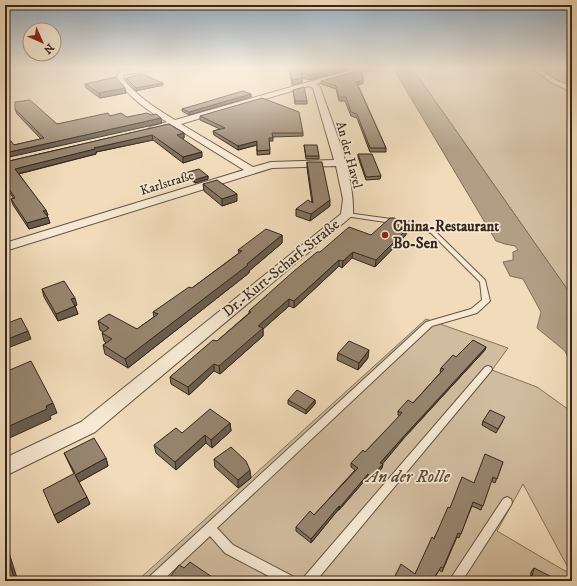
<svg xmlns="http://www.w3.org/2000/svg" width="577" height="586" viewBox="0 0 577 586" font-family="'IM FELL DW Pica',serif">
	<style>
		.green { fill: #d1bc9f; stroke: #83725e; fill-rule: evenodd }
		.water { fill: #b19e85; stroke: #7f6e5b }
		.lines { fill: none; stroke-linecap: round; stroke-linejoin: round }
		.service-casing { stroke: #645444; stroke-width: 2 }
		.minor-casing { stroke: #645444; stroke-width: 2 }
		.service { fill: #f6e8d2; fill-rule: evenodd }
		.minor { fill: #f6e8d2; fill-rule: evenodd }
		.wall { fill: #82725f; stroke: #35271d }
		.shaded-wall { fill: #6a5d4e; stroke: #35271d }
		.building { fill: #97856f; stroke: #35271d }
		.poi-dot { fill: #8f2418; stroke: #f6e8d2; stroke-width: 1.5 }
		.labels { text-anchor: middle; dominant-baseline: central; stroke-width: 3.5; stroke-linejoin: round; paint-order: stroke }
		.far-street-label { font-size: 13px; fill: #35271d; stroke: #f6e8d2 }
		.poi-label { font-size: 15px; font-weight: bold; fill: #35271d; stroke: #f6e8d2; text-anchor: start }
		.street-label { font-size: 15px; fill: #35271d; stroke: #f6e8d2 }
		.near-park-label { font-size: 18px; font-style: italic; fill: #5c4c3e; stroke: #f6e8d2 }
	</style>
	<rect width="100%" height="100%" fill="#f1dbba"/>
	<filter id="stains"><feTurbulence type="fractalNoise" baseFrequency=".005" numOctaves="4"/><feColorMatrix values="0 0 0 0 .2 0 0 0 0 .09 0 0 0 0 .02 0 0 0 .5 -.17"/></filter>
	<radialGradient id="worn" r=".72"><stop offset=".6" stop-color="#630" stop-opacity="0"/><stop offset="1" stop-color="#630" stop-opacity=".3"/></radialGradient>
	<path class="green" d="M412 68H539L555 80 572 88V296Z
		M426 319 508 348 492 370 537 387 572 412V581H137ZM523 484 572 575 497 531Z"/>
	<path class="water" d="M393 68H412L572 296V367L565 351 537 328 541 312 523 279 510 276 503 262 513 260V252L518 250 515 246 505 244 496 241Z
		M539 68H568L572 71V88L555 80Z"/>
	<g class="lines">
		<defs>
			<path id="service" d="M347 213 413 222 435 231 485 280 490 301 477 313 432 326 217 528 233 545 294 577 296 581H278L225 553 210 536 162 581H147L149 577 426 322 471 309 482 300 480 282 431 233 412 226 345 216 344 215Z
				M488 366 491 367 492 369 491 371 316 581H302L304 577 485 367Z
				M507 497 511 499 512 502 511 505 462 581H449L503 499Z"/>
			<path id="minor" d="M121 68H127L126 71 142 68H156L153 70 124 75 123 79C138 97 155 108 175 120L355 69 370 68 369 70 358 72 316 84 320 87C333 126 355 174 353 215L95 432 5 476V458L81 422 341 214 343 199 336 166 272 168 5 251V243L244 170 173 126 153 132 150 131 149 129 150 127 167 122C147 110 130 98 116 79ZM309 86 313 88 334 160 271 162 253 167 181 124Z
				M532 68H539L555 80 572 87V92L551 82Z"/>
		</defs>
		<use href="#service" class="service-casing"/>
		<use href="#minor" class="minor-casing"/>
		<use href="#service" class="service"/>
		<use href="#minor" class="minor"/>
	</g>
	<path class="wall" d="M289 68H300L301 72 310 69V68H352L310 80 302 78V83L292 85Z
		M126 78 163 83V85L136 91 126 80Z
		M321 81 363 83 358 85 386 148V152H370L357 118 351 116 345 101H339L336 89 321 84Z
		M85 84 125 88 126 93 100 98 86 88Z
		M293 90 307 101V104H295Z
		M251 94V97L189 115 182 111V109Z
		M15 109 57 124 110 116 162 123 14 145 41 139 17 114Z
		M200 116 303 133V136L273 137V141H269L270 154 257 155V145L238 150 214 135 213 131 220 129 200 120Z
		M169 124 184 133V138L182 139 202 157 183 163 153 140 96 152V154L19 174 48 215 47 216 50 223 29 229 13 205 11 199H14L5 186V162Z
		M304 145 319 156V159H306Z
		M358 154 381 176 380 179 366 180 358 157Z
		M307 162 330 206 310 221 296 216V209L312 203 307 168Z
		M185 173 208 176V179L195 183 186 176Z
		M203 184 237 201 222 206 204 191Z
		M398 226 406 235 375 267 352 258 342 268 339 266 294 308 289 306 263 329V336L220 374 214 371 189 395 171 384 170 377 217 341 249 313V311L320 252Z
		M282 235V243L249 271V273L128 368 105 354 103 345 106 343 104 341 102 333 103 332 100 330 98 321 137 329 154 317 153 312 192 288 239 253 238 250Z
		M42 289 77 305 75 306 78 314 58 321 44 297Z
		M486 347 485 350 404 438 382 464V468L371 481 367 478 339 510H338L311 543 296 531V527L314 515 355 470 351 467V463L365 452 400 416 398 415V411L413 403 441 372H440L441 368 456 357Z
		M338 353 368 358 358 370 337 360Z
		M288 400H315V404L306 414 288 404Z
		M483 421H503L496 433 482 425Z
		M230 423 231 431 212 448 206 443 176 470 156 453 154 445 182 433Z
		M64 453 106 458 108 466 79 482 90 504 58 523 54 515 74 474Z
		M214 459 251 478 238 488 215 467Z
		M503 462 495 483 491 481 481 510 472 506 459 538 457 537 442 572 439 570 433 581H396L394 580 395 576 415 574 450 508 474 483Z
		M184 568 212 581H171L170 577Z
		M534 568 551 581H530L531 572Z"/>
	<path class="shaded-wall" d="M335 68H352L310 80V75Z
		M302 78V83L292 85V80Z
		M363 80V83L356 86V82Z
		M163 83V85L136 91V88Z
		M125 88 126 93 100 98 99 93Z
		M251 94V97L189 115V112Z
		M161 118 162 123 5 158V153Z
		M184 133V138L178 140 177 135Z
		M152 135 153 140 96 152V154L17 174 15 169 94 148Z
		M257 141V145L238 150V146Z
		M202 152V157L183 163V157Z
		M208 176V179L195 183 194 180Z
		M237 194V201L222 206V199Z
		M330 200V206L310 221 311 214Z
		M46 210 48 215 45 216 43 211Z
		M48 217 50 223 29 229 27 223Z
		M407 229 406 235 375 267 376 260Z
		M282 235V243L249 271V273L128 368 125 359 247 264Z
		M353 252 352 258 342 268 343 261Z
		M339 260V266L294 308V301Z
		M75 298 77 305 73 306 71 299Z
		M289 299V306L263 329V336L220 374 219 366 258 326Z
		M75 306 78 314 58 321 56 314Z
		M28 331 31 339 5 349V340Z
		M486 347 485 350 404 438 380 467V463L405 435Z
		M369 350 368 358 358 370 359 363Z
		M214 364V371L189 395 188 387Z
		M315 400V404L306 414V410Z
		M53 403 57 413 50 416 51 419 5 440V428L46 406Z
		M230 423 231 431 212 448 211 440Z
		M205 435 206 443 176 470 175 462Z
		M106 458 108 466 79 482 75 475Z
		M383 464 382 468 371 481V477Z
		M250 470 251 478 238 488V480Z
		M368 474 367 478 339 510 340 507Z
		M87 497 90 504 58 523 54 515Z
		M339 506 338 510 311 543V539Z
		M5 540 18 581H15L5 548Z
		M212 577V581H209Z"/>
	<path class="building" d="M289 68H300L301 72 314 68H335L310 75 301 73 302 78 292 80Z
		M361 70 363 75V80L356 82 386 148H370L357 114 351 112 346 97H339L336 86 321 81Z
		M142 74 163 83 136 88 126 78Z
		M116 77 125 88 99 93 85 84Z
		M304 87 307 101H295L293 90Z
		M243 91 251 94 189 112 182 109Z
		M262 98 299 112 303 133H272L273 138H269L270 150 257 151V141L238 146 213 131 225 128 200 116Z
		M30 100 57 124 108 113 110 116 121 113 127 117 147 113 151 115 156 114 161 118 5 153V143L11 141 14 145 44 138 15 109V102Z
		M169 124 184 133 177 135 202 152 183 157 152 135 94 148 95 149 15 169 46 210 43 211 48 217 27 223 11 199 15 198 5 183V162Z
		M304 145H317L319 156H306Z
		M358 154H372L381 176 366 177Z
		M307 162H322L330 200 311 214 296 209 308 200 313 203Z
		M199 169 208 176 194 180 185 173Z
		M217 180 237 194 222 199 203 184Z
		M390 218H395L398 226 407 229 376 260 353 252 343 261 339 260 294 301 289 299 258 326 263 328 219 366 214 364 188 387 170 377 213 340 217 341 251 312 249 311 294 271 317 252H320L349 227 371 235Z
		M266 229 282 235 247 264 248 265 125 359 103 345 112 339 102 333 109 328 98 321 109 314 137 329 158 314 153 312 189 287 192 288 242 251 238 250Z
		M64 281 75 298 71 299 75 306 56 314 42 289Z
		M21 318 28 331 5 340V324Z
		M473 340 486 347 405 435 380 463 383 464 371 477 368 474 340 507 339 506 311 539 296 527 310 511 314 515 358 468 351 463 363 450 365 452 402 413 398 411 408 400 413 403 444 369 441 368 453 355 456 357Z
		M349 341 369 350 359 363 338 353Z
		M31 361 53 403 46 406 47 409 5 428V372Z
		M297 390 315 400 306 410 288 400Z
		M210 409 230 423 211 440 205 435 175 462 154 445 176 428 182 433Z
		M490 410 505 417 498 429 483 421Z
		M94 438 106 458 75 475 87 497 54 515 43 490 75 473 64 453Z
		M231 447 246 461 250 470 238 480 214 459Z
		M485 454 503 462 497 479 493 477 483 506 473 502 461 534 458 533 443 568 441 567 432 581H401L395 576 401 564 415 574 432 537 434 539 448 507 450 508 462 477 474 483Z
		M5 548 15 581H5Z
		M190 562 212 577 209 581H175L170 577 179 565 184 568Z
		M534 568 552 577 551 581H531Z"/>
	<linearGradient id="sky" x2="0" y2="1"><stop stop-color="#92abc0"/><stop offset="0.45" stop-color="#f9efe0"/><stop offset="1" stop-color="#f9efe0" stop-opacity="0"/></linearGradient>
	<rect width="577" height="150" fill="url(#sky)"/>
	<circle class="poi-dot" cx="385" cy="235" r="4"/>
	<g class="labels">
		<g class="far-street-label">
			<text transform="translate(349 155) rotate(75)">An der Havel</text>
			<text transform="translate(167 183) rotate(-17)">Karlstraße</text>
		</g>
		<g class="poi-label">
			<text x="393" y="226">China-Restaurant<tspan x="393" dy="17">Bo-Sen</tspan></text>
		</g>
		<g class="street-label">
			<text transform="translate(281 268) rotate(-39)">Dr.-Kurt-Scharf-Straße</text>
		</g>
		<g class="near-park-label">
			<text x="408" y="477">An der Rolle</text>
		</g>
	</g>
	<rect width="577" height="586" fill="none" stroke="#f1dbba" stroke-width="20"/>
	<rect x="6" y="6" width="565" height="574" fill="none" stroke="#35271d" stroke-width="2"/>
	<rect x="10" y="10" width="557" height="566" fill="none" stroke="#35271d"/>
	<g transform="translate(42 42) rotate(135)"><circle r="19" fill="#f6e8d2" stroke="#a99b8a"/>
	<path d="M0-3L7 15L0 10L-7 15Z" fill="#8f2418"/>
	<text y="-6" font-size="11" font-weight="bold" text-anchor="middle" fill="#35271d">N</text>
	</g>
	<rect width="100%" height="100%" filter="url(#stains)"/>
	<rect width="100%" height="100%" fill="url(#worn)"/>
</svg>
